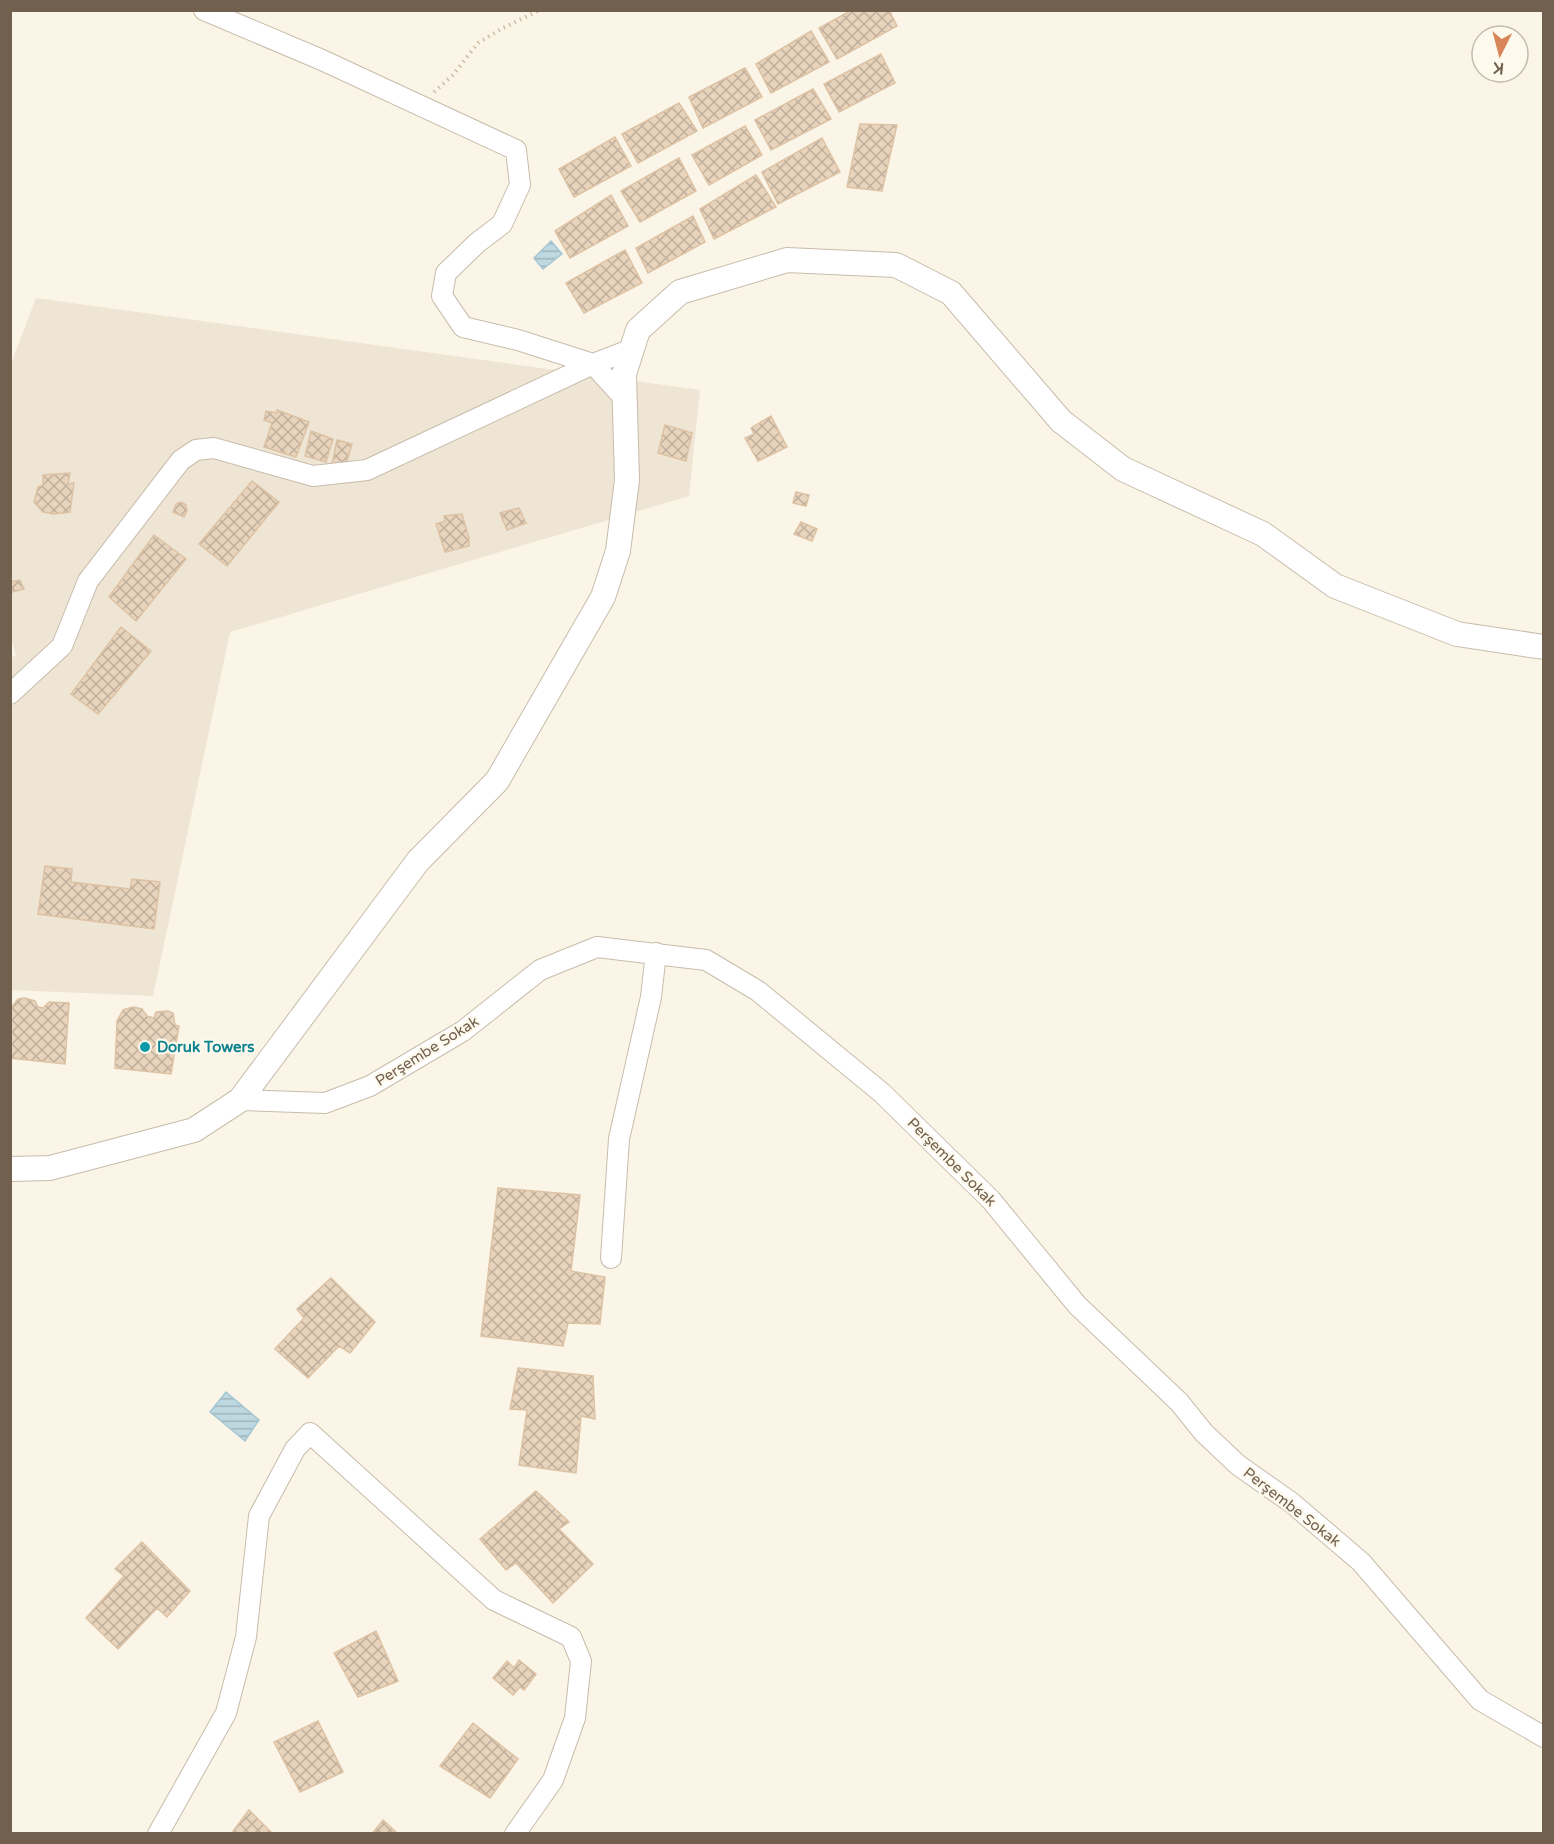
<svg xmlns="http://www.w3.org/2000/svg" width="1554" height="1844" viewBox="0 0 1554 1844" font-family="'Varela Round',sans-serif">
	<style>
		.residential { fill: #eee5d4 }
		.water { fill: url(#water-rules); stroke: #a5c6d3; stroke-width: 1.5 }
		.building { fill: url(#building-cross-hatch); stroke: #dec2a4; stroke-width: 1.5 }
		.lines { fill: none; stroke-linecap: round; stroke-linejoin: round }
		.minor-casing { stroke: #c8bcac; stroke-width: 22 }
		.tertiary-casing { stroke: #c8bcac; stroke-width: 26 }
		.path { stroke: #d2bca5; stroke-width: 4; stroke-dasharray: 1.5 4.5; stroke-linecap: butt }
		.minor { stroke: #fff; stroke-width: 20 }
		.tertiary { stroke: #fff; stroke-width: 24 }
		.culture-dot { fill: #0f9aa8; stroke: #fdf9ed; stroke-width: 2 }
		.labels { text-anchor: middle; dominant-baseline: central; stroke-width: 4.5; stroke-linejoin: round; paint-order: stroke }
		.culture-label { font-size: 15px; font-weight: bold; fill: #0d838f; stroke: #fdf9ed; text-anchor: start }
		.street-label { font-size: 15px; fill: #72604e; stroke: #fdf9ed }
	</style>
	<defs>
		<pattern id="water-rules" width="6" height="5" patternUnits="userSpaceOnUse" patternTransform="scale(1.5)"><rect width="6" height="5" fill="#bed8e2"/><path d="M0 2.5h6" fill="none" stroke="#9fb3b9"/></pattern>
		<pattern id="building-cross-hatch" width="8" height="8" patternUnits="userSpaceOnUse" patternTransform="scale(1.5)"><rect width="8" height="8" fill="#e8d4bd"/><path d="M0 0l8 8M0 8l8-8" fill="none" stroke="#c0af9c"/></pattern>
	</defs>
	<rect width="100%" height="100%" fill="#faf5e7"/>
	<path class="residential" d="M36 298 700 390 689 496 230 632 153 996 11 990 10 659 16 655 10 635V366Z"/>
	<path class="water" d="M551 241 562 254 543 269 534 258Z
		M226 1392 259 1420 245 1441 210 1412Z"/>
	<path class="building" d="M852 10H889L897 26 837 59 819 28Z
		M811 31 829 62 771 93 756 64Z
		M881 54 895 83 839 112 824 84Z
		M745 68 762 97 703 128 689 97Z
		M813 89 831 119 771 150 755 120Z
		M679 103 697 131 638 163 622 134Z
		M860 124 897 125 882 191 847 187Z
		M745 126 762 155 709 185 692 155Z
		M615 137 631 166 574 197 559 169Z
		M822 138 840 172 778 204 762 172Z
		M679 158 696 191 640 222 621 191Z
		M756 175 776 207 714 239 700 209Z
		M611 195 628 226 570 258 555 231Z
		M693 216 705 242 648 273 636 248Z
		M625 250 642 283 584 313 566 283Z
		M277 410 309 422 296 457 264 447 272 423 264 420 266 411 277 413Z
		M771 416 787 447 758 461 745 438 754 434 751 428Z
		M665 425 692 433 686 461 658 453Z
		M311 431 333 439 326 462 305 456Z
		M337 440 352 444 345 467 332 464Z
		M70 473 68 484 74 483 70 512 55 514 43 512 34 502 38 487 43 485V475Z
		M252 481 279 502 227 566 199 544Z
		M796 492 809 495 806 506 793 503Z
		M181 502 186 505 187 511 184 517 173 512 176 504Z
		M519 508 526 523 507 530 500 513Z
		M462 514 469 538V546L445 552 436 524 445 521 444 516Z
		M801 522 817 529 812 541 794 534Z
		M154 535 186 559 136 621 109 597Z
		M20 580 24 589 12 592 10 582Z
		M121 627 151 651 98 714 71 694Z
		M45 866 72 869 71 882 130 889 132 879 160 882 154 929 38 914Z
		M24 998 35 1001 38 1007 43 1008 49 1002 69 1003 65 1064 10 1058V1009L18 999Z
		M133 1007 142 1009 147 1016 154 1018 156 1012 168 1011 173 1013 175 1025 179 1026 171 1074 115 1068 117 1021 123 1010Z
		M498 1188 580 1195 571 1271 605 1277 600 1324 568 1323 563 1346 481 1336Z
		M331 1278 375 1322 350 1353 339 1346 308 1378 275 1349 304 1318 297 1309Z
		M518 1368 593 1376 595 1419 581 1416 576 1473 519 1465 527 1410 510 1409Z
		M536 1491 569 1522 559 1529 593 1564 553 1603 516 1563 506 1570 480 1539Z
		M142 1542 190 1591 167 1617 157 1608 118 1649 86 1618 124 1576 115 1569Z
		M376 1631 398 1681 358 1697 334 1653Z
		M519 1660 536 1674 524 1690 520 1687 513 1695 493 1678 507 1661 514 1668Z
		M318 1721 343 1772 300 1792 274 1742Z
		M473 1723 518 1759 490 1798 440 1766Z
		M249 1810 273 1834H231Z
		M383 1820 398 1834H372Z"/>
	<g class="lines">
		<defs>
			<path id="minor" d="M204 10 322 60 516 150 520 185 502 224 477 243 446 273 442 296 463 327 518 340 593 364 625 399
				M10 694 62 646 88 581 181 460 196 450 214 448 313 476 367 470 593 364 632 349
				M240 1100 325 1103 370 1086 463 1031 540 970 597 947 706 960 758 991 882 1093 991 1200 1077 1305 1179 1402 1204 1433 1238 1465 1292 1503 1361 1562 1480 1700 1544 1737
				M611 1258 619 1139 651 997 656 953
				M158 1834 226 1713 246 1637 259 1516 295 1449 310 1433 494 1600 571 1637 581 1661 575 1718 553 1780 515 1834"/>
			<path id="tertiary" d="M10 1169 50 1168 194 1130 240 1100 418 861 497 781 603 597 618 551 627 480 624 374 638 330 680 292 787 260 896 265 951 293 1061 421 1123 469 1263 534 1335 586 1457 634 1544 647"/>
		</defs>
		<use href="#minor" class="minor-casing"/>
		<use href="#tertiary" class="tertiary-casing"/>
		<path class="path" d="M434 92 453 75 478 43 503 28 540 10"/>
		<use href="#minor" class="minor"/>
		<use href="#tertiary" class="tertiary"/>
	</g>
	<circle class="culture-dot" cx="145" cy="1047" r="6"/>
	<g class="labels">
		<g class="culture-label">
			<text x="157" y="1047">Doruk Towers</text>
		</g>
		<g class="street-label">
			<text transform="translate(427 1051) rotate(-32)">Perşembe Sokak</text>
			<text transform="translate(952 1162) rotate(45)">Perşembe Sokak</text>
			<text transform="translate(1292 1507) rotate(38)">Perşembe Sokak</text>
		</g>
	</g>
	<rect width="1554" height="1844" fill="none" stroke="#72604e" stroke-width="24"/>
	<g transform="translate(1500 54) rotate(186)"><circle r="28" fill="#fdf9ed" stroke="#c5bcad" stroke-width="1.5"/>
	<path d="M0-4.5L10 22L0 15L-10 22Z" fill="#d88659"/>
	<text y="-9" font-size="16" font-weight="bold" text-anchor="middle" fill="#72604e">K</text>
	</g>
</svg>
